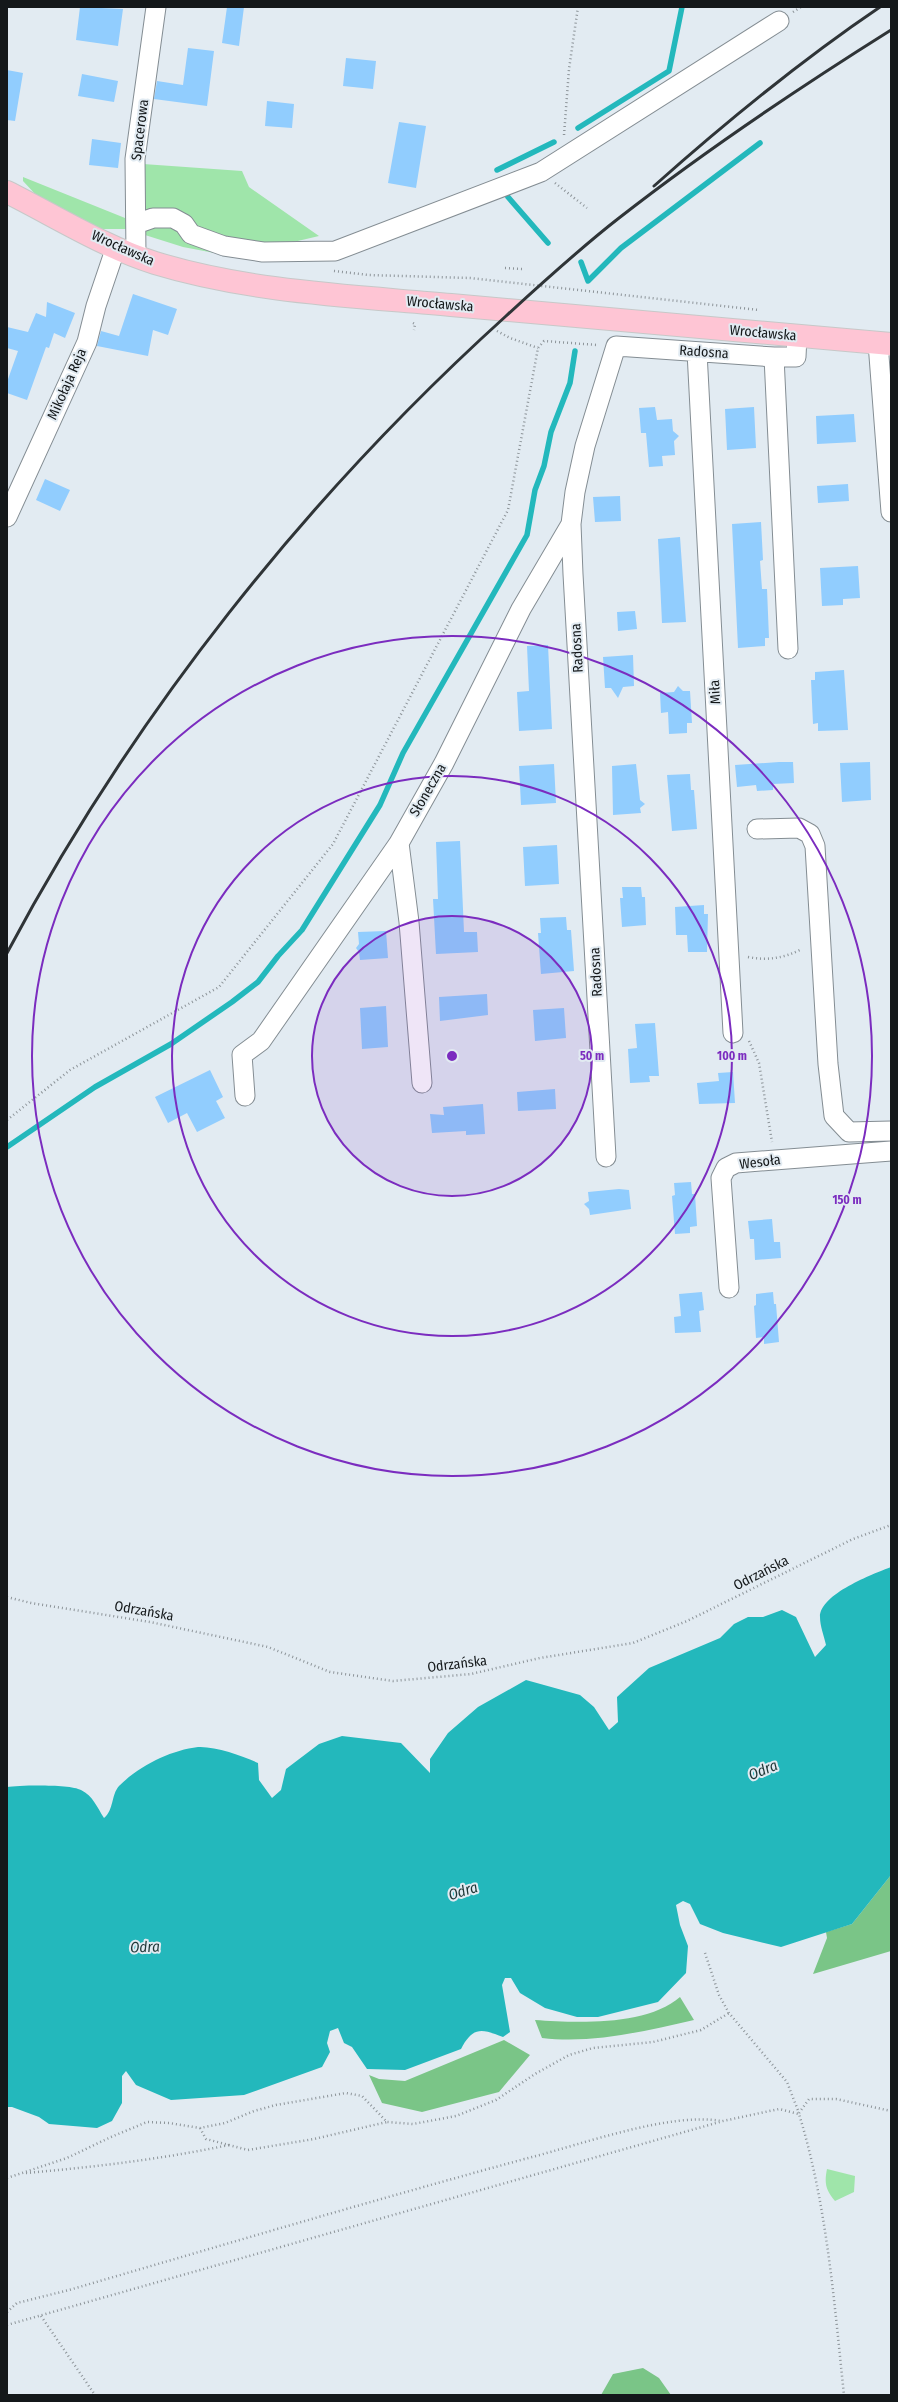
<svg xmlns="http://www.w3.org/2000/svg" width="898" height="2402" viewBox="0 0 898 2402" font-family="'Fira Sans Condensed',sans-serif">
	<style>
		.green { fill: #9fe5aa }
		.forest { fill: #7ac587 }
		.water { fill: #23b8bc }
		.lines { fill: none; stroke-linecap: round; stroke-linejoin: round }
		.stream { stroke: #23b8bc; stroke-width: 5.5 }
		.building { fill: #91cdfe }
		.minor-casing { stroke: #848d93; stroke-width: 21 }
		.major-casing { stroke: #c7c8c8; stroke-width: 24 }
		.path { stroke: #8d9499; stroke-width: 2.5; stroke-dasharray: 1 3; stroke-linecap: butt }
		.minor { stroke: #fff; stroke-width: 19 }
		.major { stroke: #fec5d4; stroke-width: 22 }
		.rail { stroke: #2f3437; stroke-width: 3 }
		.ring { fill: none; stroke: #7b2cbf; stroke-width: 2 }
		.labels { text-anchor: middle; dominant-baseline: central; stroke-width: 4; stroke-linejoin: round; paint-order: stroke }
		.street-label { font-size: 14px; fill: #14181a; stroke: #e2ebf2 }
		.water-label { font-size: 15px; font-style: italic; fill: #1f3636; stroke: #e2ebf2 }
		.centre { fill: #7b2cbf; stroke: #e2ebf2; stroke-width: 2 }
		.ring-label { font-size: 12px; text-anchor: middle; font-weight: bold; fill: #7b2cbf; stroke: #e2ebf2; stroke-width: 4; stroke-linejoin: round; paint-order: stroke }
	</style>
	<rect width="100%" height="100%" fill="#e2ebf2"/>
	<path class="green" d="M129 163 242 171 249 187 319 236 285 244 241 258 183 247 126 229H101L37 196 23 181V177L125 218Z
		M827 2169 855 2176 854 2192 835 2201C826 2190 824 2184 827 2169Z"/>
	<path class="forest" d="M891 1875V1951L813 1974 827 1938 826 1932 852 1924Z
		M680 1997 694 2020C645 2031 593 2044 542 2038L535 2020C577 2023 647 2026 680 1997Z
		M504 2040 530 2055 499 2092 422 2112 382 2103 369 2075 379 2079 405 2081Z
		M643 2368 659 2378 671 2395H601L613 2374Z"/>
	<path class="water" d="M891 1567V1875L852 1924 781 1947 723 1933 700 1924 690 1904 683 1901 676 1905 680 1925 688 1946 686 1973 658 2002 598 2017H577L545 2008 520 1993 511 1978H505L502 1985 510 2032 503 2037C482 2029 473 2026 461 2049L405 2070 367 2069 352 2047 344 2043 338 2028 330 2031 327 2043 330 2052 322 2067 244 2095 171 2100 136 2085 126 2071 122 2076V2103L112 2121 97 2128 49 2124 39 2117 12 2107H7V1787C20 1785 70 1784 81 1790 93 1796 97 1807 104 1818 114 1810 111 1795 119 1786 139 1766 171 1750 198 1747 215 1746 243 1756 258 1763L259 1780 272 1798 281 1790 286 1769 319 1744 342 1736 401 1743 430 1773V1759L448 1733 478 1707 526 1680 580 1695 594 1707 609 1730 618 1722 617 1697 649 1668 720 1638 734 1624 748 1617H763L782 1610 796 1617 815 1657 826 1645C824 1636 820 1626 820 1617 820 1594 873 1574 891 1567Z"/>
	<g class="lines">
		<path class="stream" d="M578 128 669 71 682 7
			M497 170 554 142
			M508 197 548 243
			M581 262 588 281 621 248 760 143
			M7 1147 95 1087 171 1044 232 1002 258 982 278 956 302 930 380 805 403 753 527 535 535 490 544 466 551 432 570 383 575 351"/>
	</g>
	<path class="building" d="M80 7 123 9 118 46 76 40Z
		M227 7H244L239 46 222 43Z
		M188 48 214 51 207 106 154 99 157 81 183 85Z
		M346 58 376 61 373 89 343 86Z
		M7 70 23 73 15 121 7 120Z
		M82 74 118 81 114 102 78 96Z
		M267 101 294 104 292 128 265 126Z
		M399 122 426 126 416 188 388 183Z
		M92 139 121 143 118 168 89 165Z
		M133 294 177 309 168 335 153 330 148 356 97 346 101 331 119 336Z
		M47 302 75 313 65 338 54 333 49 348 46 347 27 400 7 393V382L18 351 7 348V327L28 332 36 313 46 317Z
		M655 407 657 420 672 419 673 431 679 436 674 441 675 455 662 456 663 466 649 467 646 433H641L639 408Z
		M754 407 756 448 727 450 725 409Z
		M854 414 856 442 817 444 816 416Z
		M45 479 70 490 60 511 36 500Z
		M848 484 849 501 818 503 817 486Z
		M620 496 621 521 595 522 593 497Z
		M761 522 763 560 760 561 762 589H767L769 638H765V646L738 648 732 524Z
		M680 537 686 622 662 623 658 539Z
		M858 566 860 598 843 599V605L822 606 820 568Z
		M635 611 637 629 618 631 617 612Z
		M548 645 552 729 519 731 517 692 529 691 527 646Z
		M633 655 634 686 623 687 618 698 611 688H605L603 657Z
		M844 670 848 730 818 731V723L813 724 811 680H815V672Z
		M678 686 683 691H690L692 723H687V733L669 734 668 712 661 713 660 693 674 692Z
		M779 762H793L794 783 773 784V790L757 791 756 785 737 787 735 765Z
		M870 762 871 800 842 802 840 763Z
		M554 764 556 803 521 805 519 766Z
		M636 764 640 800 645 804 640 808 641 813 613 815 612 766Z
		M690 774 691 790H694L697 829 672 831 667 775Z
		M460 841 464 932H477L478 952 436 954 433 899H438L436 842Z
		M557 845 559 884 525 886 523 847Z
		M622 887H641L642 897H645L646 925 622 927 620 898H623Z
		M704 905V914H708L707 952H688L687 935H676L675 907Z
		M566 917 567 930H571L574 971 541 974 538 933H541L540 918Z
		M386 931 388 958 360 960 359 952 356 948 359 944 358 932Z
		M487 994 488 1015 440 1021 439 997Z
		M386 1006 388 1047 362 1049 360 1008Z
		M564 1008 566 1038 535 1041 533 1010Z
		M655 1023 659 1076H649L650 1082 630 1083 628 1049 637 1048 635 1024Z
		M210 1070 223 1097 216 1101 225 1118 197 1132 187 1113 168 1123 155 1097Z
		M733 1072 735 1103 699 1104 697 1083 719 1081 718 1073Z
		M555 1089 556 1109 518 1111 517 1092Z
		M483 1104 485 1134 466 1135V1131L432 1133 430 1114 444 1115 443 1107Z
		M691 1182 692 1194H695L697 1226 690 1227V1233L675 1234 672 1196 675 1195 674 1183Z
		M619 1189 629 1190 631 1209 590 1215 589 1209 584 1204 589 1201 588 1192Z
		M772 1219 774 1242H780L781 1258 755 1260 754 1239H750L748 1221Z
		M702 1292 704 1310 699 1311 701 1332 675 1333 674 1317 681 1316 679 1294Z
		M773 1292 774 1304H776L779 1342 764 1344V1337L756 1338 754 1306 756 1305V1294Z"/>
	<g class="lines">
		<defs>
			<path id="minor" d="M136 224 153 218H173L184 224 191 234 224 246 263 252 335 251 541 172 779 21
				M136 255 135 159 156 7
				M878 343 891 512
				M697 352 733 1033
				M774 357 788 649
				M7 517 87 342 96 306 116 247
				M757 829 799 828 810 834 815 846 828 1064 834 1116 849 1132 891 1131
				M422 1083 409 922 399 843 444 763 521 609 571 524
				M245 1096 242 1055 261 1041 399 843
				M606 1157 573 574 571 524 575 492 585 446 616 346 774 357H796L797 336
				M729 1288 721 1178 726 1168 736 1163 891 1151"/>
			<path id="major" d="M7 192C55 216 104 247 155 263 250 292 353 296 451 305 598 318 745 330 891 344"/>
		</defs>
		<use href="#minor" class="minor-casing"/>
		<use href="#major" class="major-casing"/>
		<path class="path" d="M793 12 801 7
			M564 135 569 69 578 7
			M555 183 587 208
			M505 268 522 269
			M334 271 369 275 470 278 759 310
			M413 323 415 324 414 330
			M497 331 510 338 538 348
			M748 957C768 961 784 958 802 949
			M749 1041 759 1063 772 1142
			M7 1120 70 1070 219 987 333 844 508 510 538 348 544 341 597 345
			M7 1597 31 1603 150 1622 268 1647 330 1672 393 1681 471 1674 540 1658 633 1643 687 1621 853 1539 891 1525
			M705 1953 719 1995 729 2013 787 2082 799 2113
			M799 2113 809 2099H836L891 2111
			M200 2128 206 2139 248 2150 314 2139 387 2122
			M26 2173C95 2167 162 2159 229 2145
			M7 2178 67 2158 111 2137 147 2122 169 2123 200 2128 225 2123 254 2111 276 2105 346 2093 362 2096 387 2122 413 2124 456 2116 496 2100 535 2074 569 2055 593 2048 653 2042 701 2030 729 2013
			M7 2312 17 2303 69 2290C223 2245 377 2199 532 2157 583 2144 670 2112 721 2121
			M41 2316 95 2395
			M7 2325 723 2121 779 2109 799 2114C827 2205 834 2301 844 2395"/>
		<use href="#minor" class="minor"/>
		<use href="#major" class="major"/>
		<path class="rail" d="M654 186C726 122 800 61 880 7
			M7 953C134 714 305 498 506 316 542 283 579 249 619 218 706 150 797 89 891 30"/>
	</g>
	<circle cx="452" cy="1056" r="140" fill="#7b2cbf" fill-opacity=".12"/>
	<g class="ring">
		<circle cx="452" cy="1056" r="140"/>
		<circle cx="452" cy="1056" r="280"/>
		<circle cx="452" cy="1056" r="420"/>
	</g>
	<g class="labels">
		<g class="street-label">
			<text transform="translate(140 130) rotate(-83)">Spacerowa</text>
			<text transform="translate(123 248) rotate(24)">Wrocławska</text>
			<text transform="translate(440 304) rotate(5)">Wrocławska</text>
			<text transform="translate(763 333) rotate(5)">Wrocławska</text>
			<text transform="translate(704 352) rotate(4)">Radosna</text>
			<text transform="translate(67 384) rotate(-66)">Mikołaja Reja</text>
			<text transform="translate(577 648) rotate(-93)">Radosna</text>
			<text transform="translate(715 692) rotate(-93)">Miła</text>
			<text transform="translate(428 790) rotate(-60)">Słoneczna</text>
			<text transform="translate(596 972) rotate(-93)">Radosna</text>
			<text transform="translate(760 1162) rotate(-7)">Wesoła</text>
			<text transform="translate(761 1573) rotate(-27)">Odrzańska</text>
			<text transform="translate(144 1611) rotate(10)">Odrzańska</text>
			<text transform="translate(457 1664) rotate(-7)">Odrzańska</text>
		</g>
		<g class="water-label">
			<text transform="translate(763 1770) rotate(-22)">Odra</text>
			<text transform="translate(463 1891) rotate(-17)">Odra</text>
			<text transform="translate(145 1947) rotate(-2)">Odra</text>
		</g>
	</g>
	<circle cx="452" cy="1056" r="6" class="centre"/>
	<g class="ring-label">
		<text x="592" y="1060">50 m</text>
		<text x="732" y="1060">100 m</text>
		<text x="847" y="1204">150 m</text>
	</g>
	<rect width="898" height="2402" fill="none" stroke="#14181a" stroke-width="16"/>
</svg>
